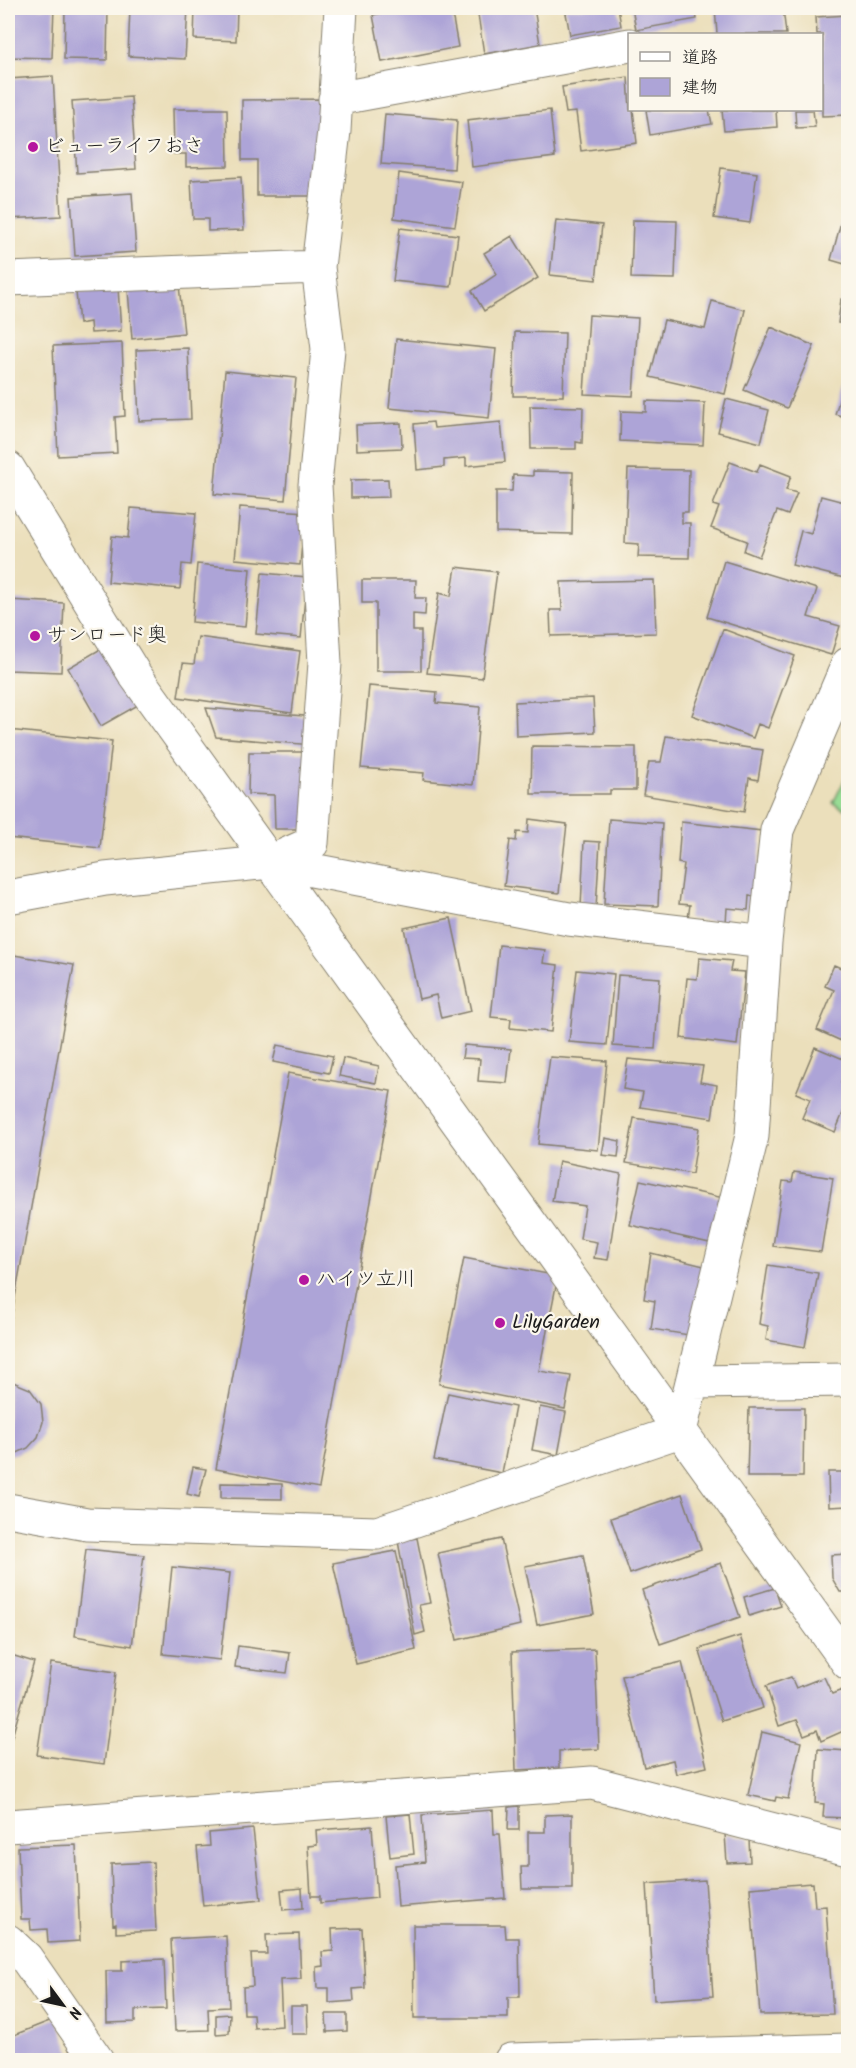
<svg xmlns="http://www.w3.org/2000/svg" width="856" height="2068" viewBox="0 0 856 2068" font-family="Kalam,'Klee One',sans-serif">
	<style>
		.green { fill: #99dd95; stroke: #5a7c58; stroke-width: 1.5 }
		.building { fill: #ada4d7 }
		.lines { fill: none; stroke-linecap: round; stroke-linejoin: round }
		.minor-casing { stroke: #847e6c; stroke-width: 35 }
		.minor { stroke: #fff; stroke-width: 33 }
		.poi-dot { fill: #b5179e; stroke: #fbf7ec; stroke-width: 2 }
		.labels { text-anchor: middle; dominant-baseline: central; stroke-width: 4.5; stroke-linejoin: round; paint-order: stroke }
		.poi-label { font-size: 20px; fill: #1c1c1c; stroke: #fbf7ec; text-anchor: start }
	</style>
	<rect width="100%" height="100%" fill="#fbf7ec"/>
	<filter id="ink" filterUnits="userSpaceOnUse"><feTurbulence type="fractalNoise" baseFrequency=".0167" numOctaves="2"/><feDisplacementMap in="SourceGraphic" scale="12" xChannelSelector="R" yChannelSelector="G"/><feConvolveMatrix kernelMatrix="1 2 1 2 8 2 1 2 1" color-interpolation-filters="sRGB"/></filter>
	<filter id="wash" filterUnits="userSpaceOnUse"><feTurbulence type="fractalNoise" baseFrequency=".008" numOctaves="4" result="noise"/><feDisplacementMap in="SourceGraphic" scale="24" xChannelSelector="R" yChannelSelector="G"/><feGaussianBlur stdDeviation="1.35" result="paint"/><feColorMatrix in="noise" values="0 0 0 0 0 0 0 0 0 0 0 0 0 0 0 0 0 1.4 0 .05"/><feComposite in="paint" operator="in"/></filter>
	<g filter="url(#wash)">
		<rect width="100%" height="100%" fill="#ebdfbb"/>
		<path class="green" d="M848 773V811L833 803Z"/>
		<g id="blocks">
			<path class="building" d="M10 8H54L52 58 8 57Z
				M65 8H108L107 60 64 59Z
				M130 8H188L185 59 128 56Z
				M195 8H237L236 41 194 39Z
				M408 8H451L458 47 382 62 373 15Z
				M477 8H534L540 44 484 54Z
				M565 8H618L621 26 570 35Z
				M632 8H695L697 19 636 30Z
				M715 8H783L786 34H717Z
				M848 15V115L822 116V34H817L816 17Z
				M53 76 61 216 8 219V79Z
				M628 77 630 110H633L637 143 581 151 576 112 566 113 562 87Z
				M131 97 136 169 77 173 72 101Z
				M326 99V196H257V160H242V100Z
				M173 109H227L228 166 186 167V154H174Z
				M550 110 555 157 472 167 467 120Z
				M646 110H709L712 124 650 135Z
				M722 110H776L777 127 724 131Z
				M795 110H813L815 127 796 128Z
				M385 114 457 120 454 169 381 164Z
				M721 168 757 173 750 223 714 218Z
				M399 173 462 182 455 226 394 218Z
				M241 177 244 230 208 231V219H193L191 180Z
				M132 193 136 252 75 256 71 197Z
				M848 195V265L831 260Z
				M556 220 602 225 596 280 550 275Z
				M633 220 677 221 675 279 631 278Z
				M400 228 458 235 451 287 393 281Z
				M512 236 538 278 484 311 472 291 497 274 484 253Z
				M179 285 184 333 132 339 128 290Z
				M118 288 121 331 91 333 90 322 79 324 76 292Z
				M841 299 848 300V324L838 323Z
				M712 301 745 310 725 394 650 377 664 320 705 329Z
				M589 315 638 318 633 396 584 394Z
				M771 327 814 346 787 408 744 390Z
				M515 332 565 333 563 396H513Z
				M396 339 496 349 489 418 389 408Z
				M122 343 125 416 115 417 117 453 58 456 53 346Z
				M188 348 191 419 139 421 136 350Z
				M225 371 296 378 285 500 214 494Z
				M848 372V418L835 414Z
				M726 399 769 410 761 443 718 432Z
				M646 401 705 403 703 445 620 441 621 411 646 412Z
				M530 406 583 407 582 443 576 442V449H531Z
				M433 422 434 428 501 422 505 462 466 466V458L444 460V467L417 470 414 424Z
				M401 423 402 448 357 450 356 425Z
				M730 462 757 472 760 464 791 476 786 490 797 493 788 515 777 511 759 557 744 551 747 541 711 528 719 507 713 505Z
				M628 469 689 470 688 512H682V523H690L689 558 638 557 639 544 625 543Z
				M533 471 573 472 572 534 496 532V491H512L513 475 533 476Z
				M388 479 389 497 351 498V480Z
				M821 496 848 503V579L792 565 801 531 811 534Z
				M240 507 305 512 300 565 235 559Z
				M131 508 196 513 191 565 182 564 180 589 108 582 112 536 128 538Z
				M724 561 817 589 808 617 840 626 831 655 707 617Z
				M197 564 250 569 245 627 192 622Z
				M456 567 497 572 482 678 427 673 439 593 451 596Z
				M262 573 307 577 301 638 256 634Z
				M362 580H416L415 598H426L425 615 413 614V631H421V671H376V603H362Z
				M654 580 656 633 551 636 550 610H562L561 582Z
				M8 600 64 603 61 672 8 670Z
				M723 629 795 656 768 728 758 724 753 738 692 715Z
				M198 637 300 651 292 713 178 697 183 663 194 664Z
				M104 647 138 705 101 726 68 668Z
				M369 686 437 692 436 703 480 707 473 785 423 780 424 773 361 768Z
				M593 698 595 732 516 736 515 702Z
				M206 708 316 717 313 745 216 737Z
				M8 730 112 741 100 848 8 838Z
				M666 736 763 750 758 780 749 778 744 812 643 795 649 762H661Z
				M532 746 636 747V790H610V794H531Z
				M249 752H310V829H275L274 795 248 794Z
				M529 819 567 824 559 893 504 886 510 840 516 841 517 832 528 833Z
				M609 819 662 823 658 906 604 904Z
				M681 822 762 831 755 897 749 896 748 910 727 908 726 923 688 918 690 905 679 904 684 864 678 863Z
				M584 841 600 842 596 908H581Z
				M451 918 471 1011 441 1018 436 995 419 999 404 928Z
				M499 945 545 950 543 963 558 965 551 1032 510 1028 511 1019 491 1017Z
				M8 954 74 965 9 1331H8Z
				M699 958 732 961 730 971 745 972 737 1045 681 1038 687 978 697 979Z
				M834 965 848 971V1044L817 1030 834 990 825 986Z
				M577 970 614 974 607 1045 569 1042Z
				M618 975 660 978 655 1049 613 1046Z
				M277 1045 333 1056 329 1073 273 1062Z
				M464 1045 511 1049 507 1083 478 1081 480 1059 462 1058Z
				M815 1047 848 1061 841 1082 848 1085V1101L835 1132 802 1118 810 1099 796 1093Z
				M550 1057 607 1061 598 1150 538 1144Z
				M343 1058 379 1066 376 1083 339 1076Z
				M628 1059 703 1066 700 1082 717 1085 712 1118 640 1107 643 1092 623 1089Z
				M288 1073 391 1091 319 1488 216 1469Z
				M634 1118 699 1128 692 1174 626 1163Z
				M605 1138 620 1141 618 1157 602 1155Z
				M559 1161 621 1174 608 1260 594 1258 597 1242 580 1239 585 1206 552 1201Z
				M794 1172 833 1178 821 1252 773 1246 783 1181 792 1182Z
				M640 1180 724 1198 714 1244 630 1225Z
				M847 1225H848V1248H844Z
				M651 1253 712 1268 701 1337 651 1329 655 1301 644 1299Z
				M464 1258 558 1276 539 1371 571 1376 565 1409 439 1384Z
				M768 1265 818 1273 805 1347 766 1340 768 1326 759 1324Z
				M8 1382H13L30 1389 41 1404 43 1422 38 1437 28 1448 15 1454 8 1455Z
				M448 1393 515 1407 502 1473 434 1460Z
				M540 1407 566 1412 558 1455 532 1450Z
				M749 1408H804L803 1477H747Z
				M193 1467 206 1469 199 1497 187 1494Z
				M828 1472H848V1506L829 1507Z
				M221 1483 282 1484V1499L221 1498Z
				M682 1494 701 1549 630 1574 611 1518Z
				M417 1538 430 1603 419 1605 425 1632 415 1635 398 1541Z
				M501 1539 520 1625 457 1640 438 1553Z
				M86 1549 144 1555 132 1646 75 1636Z
				M396 1551 416 1650 356 1664 333 1563Z
				M848 1554V1592H840L832 1578 831 1555Z
				M583 1555 594 1614 537 1625 525 1566Z
				M721 1563 740 1617 660 1644 642 1590Z
				M172 1567 230 1573 220 1660 163 1654Z
				M775 1588 781 1606 749 1616 744 1597Z
				M740 1636 763 1708 722 1721 699 1649Z
				M238 1646 290 1653 287 1673 235 1667Z
				M595 1649 599 1749 559 1751V1768L516 1770 512 1652Z
				M8 1654 34 1662 8 1750Z
				M682 1662 707 1767 676 1774 673 1760 644 1767 622 1676Z
				M51 1663 116 1672 104 1764 37 1755Z
				M791 1677 796 1688 824 1677 832 1694 842 1690 848 1711V1729L821 1741 817 1730 804 1735 797 1720 779 1726 766 1686Z
				M762 1732 801 1742 788 1799 776 1797 775 1801 748 1795Z
				M818 1749 848 1751V1818L823 1817 824 1804 815 1803Z
				M519 1806V1830H508L509 1807Z
				M493 1810 494 1834H500L505 1898 398 1907 395 1865 425 1862 422 1815Z
				M410 1814 414 1854 390 1857 386 1816Z
				M572 1814V1889H522L521 1867H528V1832H545V1815Z
				M372 1826 377 1898 320 1903V1896H311L308 1846 317 1845 316 1830Z
				M253 1829 261 1900 203 1906 197 1847 210 1846 209 1833Z
				M725 1834 749 1838 750 1862 727 1863Z
				M76 1845 80 1941 48 1943 47 1929 31 1930 30 1919H21L18 1847Z
				M153 1862 156 1931 116 1933V1924L113 1925 111 1864Z
				M705 1880 713 1996 654 2000 647 1884Z
				M813 1883 815 1907 826 1906 833 2014 760 2015 750 1888Z
				M302 1888 303 1908 283 1910 281 1890Z
				M413 1925H505L506 1938H519L520 1997H508V2018H414Z
				M362 1928 365 1988 353 1989 354 2001 329 2003V1988H317L316 1967 323 1966 322 1952 333 1951 332 1929Z
				M299 1934 301 1979 280 1980 282 2026 254 2028 253 2014H244L243 1987 253 1986 251 1954H267L266 1935Z
				M226 1936 229 2007 208 2008 209 2030 175 2031 171 1939Z
				M164 1959 166 2009 135 2010V2022L107 2023 106 1971H122V1961Z
				M291 2006H307L308 2034H291Z
				M230 2014 229 2033 216 2034V2015Z
				M326 2014H347V2031L327 2032Z
				M57 2018 73 2060H18L9 2037Z"/>
		</g>
	</g>
	<g filter="url(#ink)">
		<use href="#blocks" fill-opacity="0" stroke="#847e6c" stroke-width="1.5"/>
		<g class="lines">
			<defs>
				<path id="minor" d="M335 99 630 45
					M8 279 318 267
					M8 468 135 675 848 1663
					M270 862 312 843 325 663 315 485 328 349 318 267 334 131 341 8
					M8 897 105 879 270 862 569 919 765 942
					M692 1382 848 1380
					M8 1510 87 1524 377 1533 680 1431 752 1136 765 942 777 830 848 664
					M8 1826 592 1783 848 1849
					M8 1941 26 1958 97 2060
					M511 2060 848 2050"/>
			</defs>
			<use href="#minor" class="minor-casing"/>
			<use href="#minor" class="minor"/>
		</g>
	</g>
	<g class="poi-dot">
		<circle cx="33" cy="147" r="6"/>
		<circle cx="35" cy="636" r="6"/>
		<circle cx="304" cy="1280" r="6"/>
		<circle cx="500" cy="1323" r="6"/>
	</g>
	<g class="labels">
		<g class="poi-label">
			<text x="45" y="147">ビューライフおさ</text>
			<text x="47" y="636">サンロード奥</text>
			<text x="316" y="1280">ハイツ立川</text>
			<text x="512" y="1323">LilyGarden</text>
		</g>
	</g>
	<rect width="856" height="2068" fill="none" stroke="#fbf7ec" stroke-width="30"/>
	<rect x="628" y="33" width="195" height="78" fill="#fbf7ec" stroke="#a29f99" stroke-width="1.5"/>
	<rect x="640" y="52" width="30" height="9" fill="#ffffff" stroke="#a29f99" stroke-width="1.5"/>
	<text x="682" y="63" font-size="18" fill="#1c1c1c">道路</text>
	<rect x="640" y="78" width="30" height="18" fill="#ada4d7" stroke="#a29f99" stroke-width="1.5"/>
	<text x="682" y="93" font-size="18" fill="#1c1c1c">建物</text>
	<g transform="translate(63 2005) rotate(123)" stroke="#fbf7ec" stroke-width="4.5" paint-order="stroke">
	<path d="M0-4.5L10 22L0 15L-10 22Z" fill="#1c1c1c"/>
	<text y="-9" font-size="16" font-weight="bold" text-anchor="middle" fill="#1c1c1c">N</text>
	</g>
</svg>
